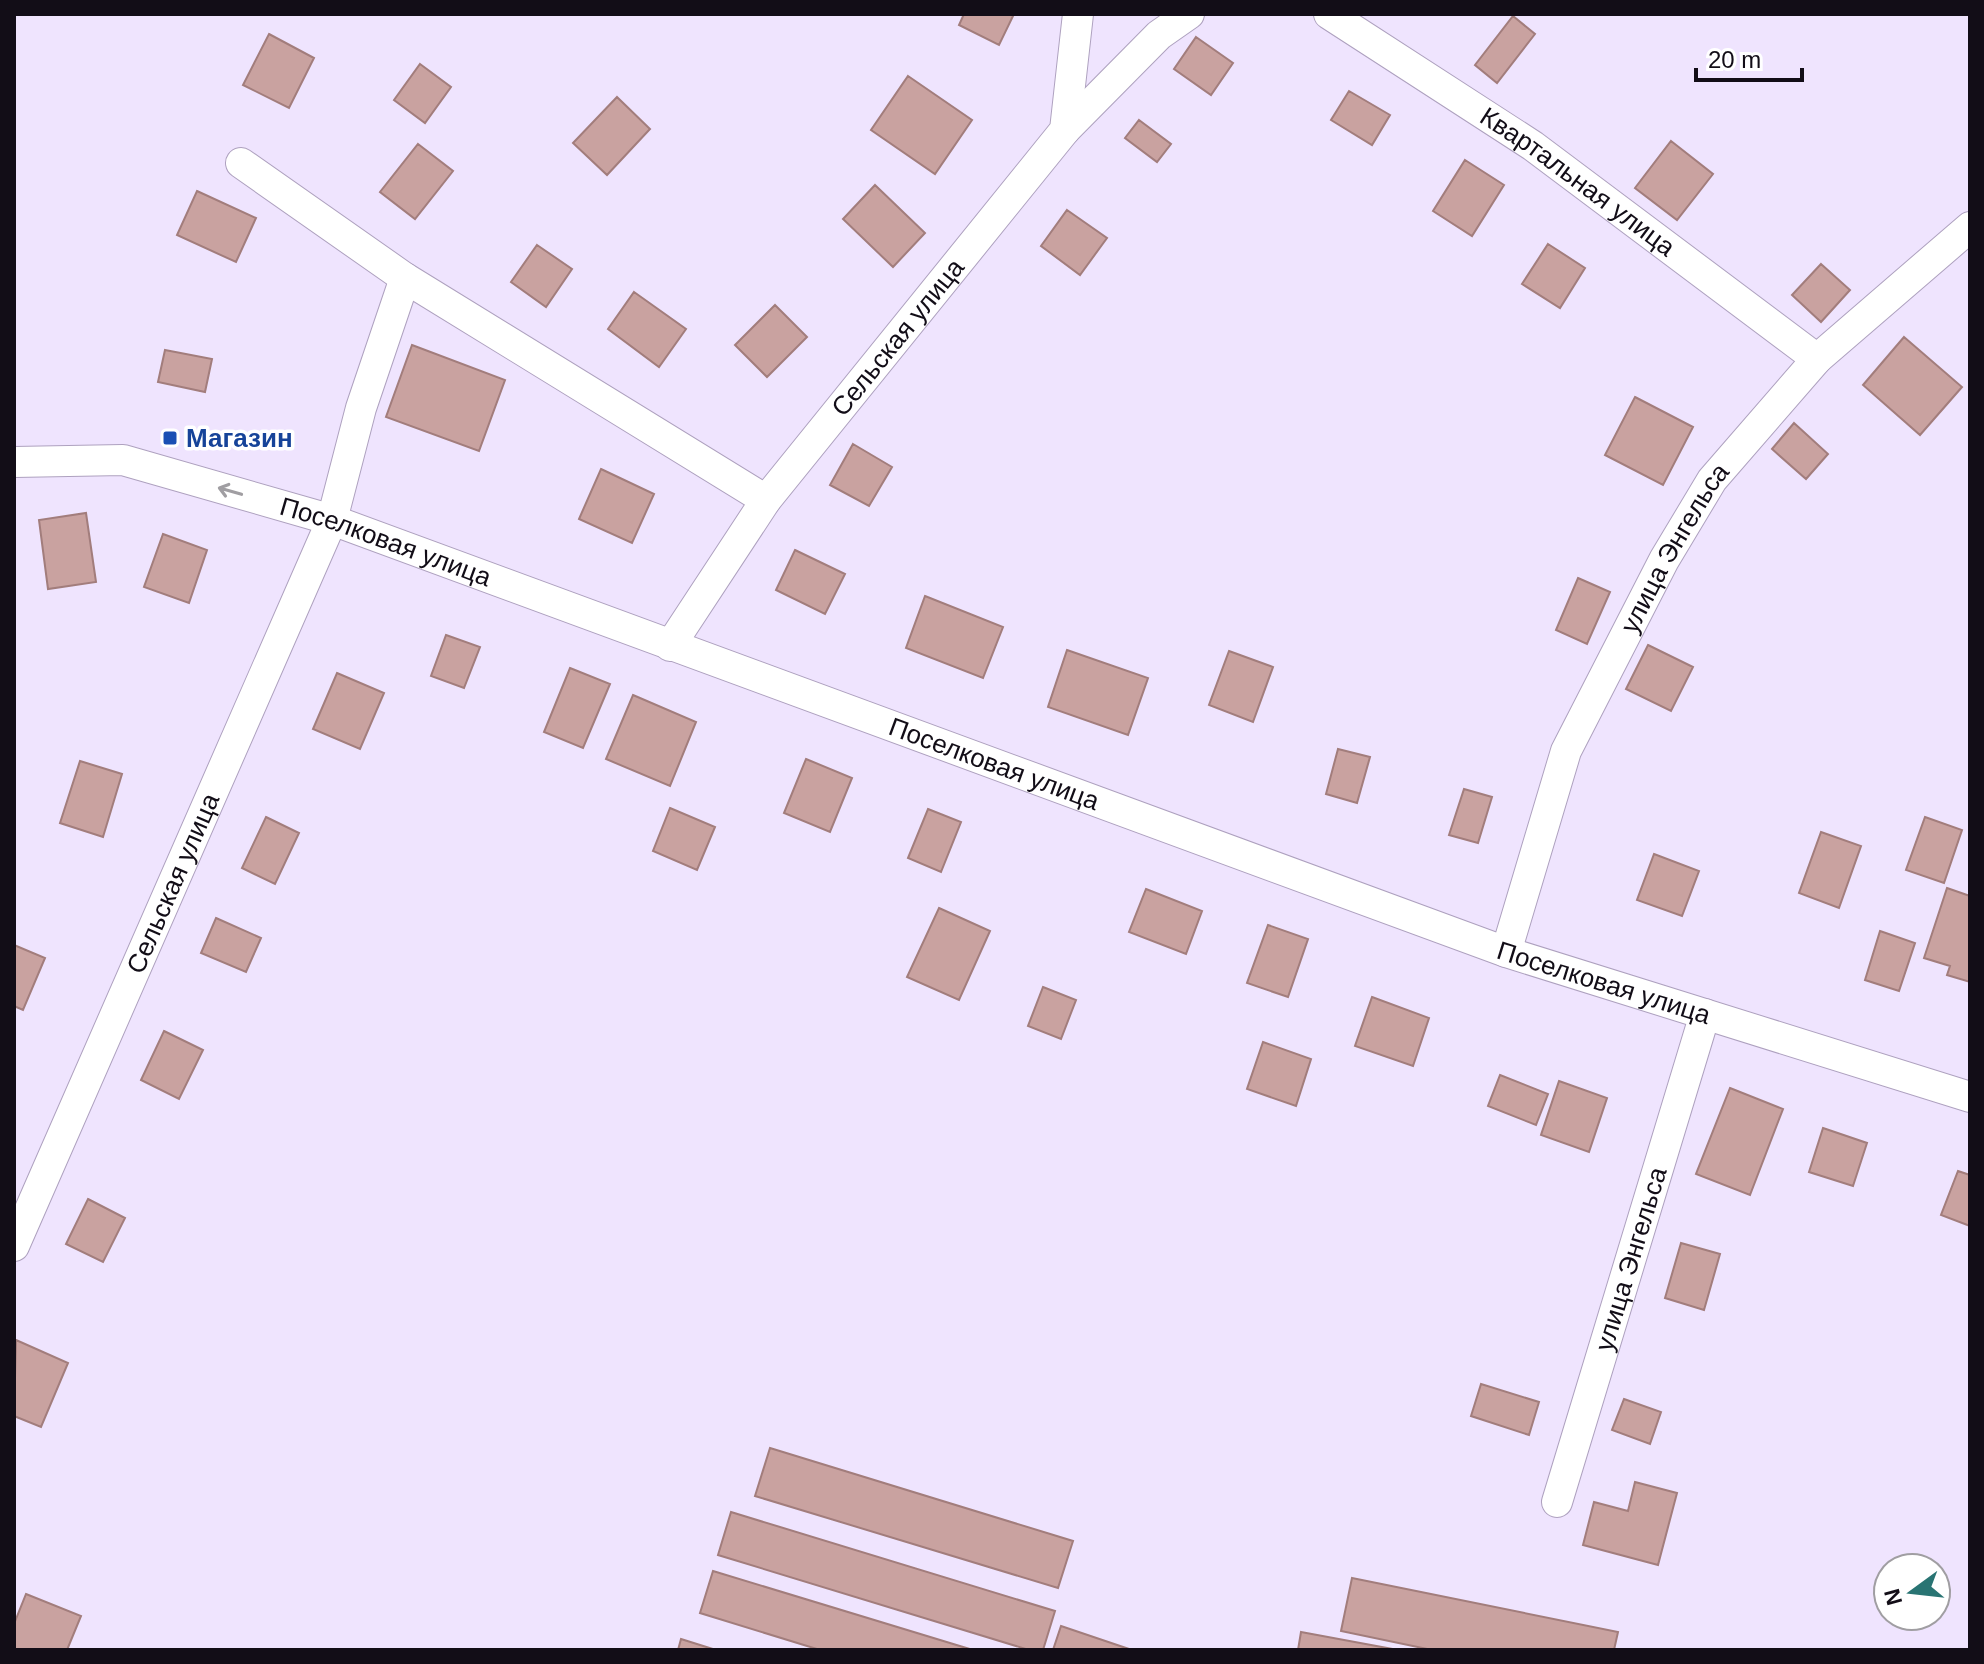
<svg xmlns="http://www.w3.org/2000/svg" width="1984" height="1664" viewBox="0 0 1984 1664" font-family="Arial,sans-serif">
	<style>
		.building { fill: #c9a2a0; stroke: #a27d7c; stroke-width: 2 }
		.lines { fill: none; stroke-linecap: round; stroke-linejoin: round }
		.street-casing { stroke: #aea1bf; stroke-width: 32 }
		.street { stroke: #fff; stroke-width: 30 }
		.oneway { stroke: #a09ea2 }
		.transit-dot { fill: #1a4fb4; stroke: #fff; stroke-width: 3 }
		.labels { text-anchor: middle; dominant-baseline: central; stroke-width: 7; stroke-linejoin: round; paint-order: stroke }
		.street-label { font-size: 26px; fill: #120d17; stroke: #fff }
		.transit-label { font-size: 26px; font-weight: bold; fill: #164399; stroke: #fff; text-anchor: start }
	</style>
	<rect width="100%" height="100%" fill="#efe4fe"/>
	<path class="building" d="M964 14H1014L999 45 959 25Z
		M1513 16 1535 34 1497 83 1475 65Z
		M269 34 314 58 289 108 243 85Z
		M1196 37 1233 63 1211 95 1174 69Z
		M420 64 451 87 425 123 394 100Z
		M908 76 972 120 935 174 871 130Z
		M1349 91 1390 115 1372 145 1331 120Z
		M617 97 650 129 607 175 573 143Z
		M1139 120 1171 144 1157 162 1125 138Z
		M1671 141 1713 174 1677 220 1635 188Z
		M418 144 453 171 415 219 380 192Z
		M1465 160 1504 185 1472 236 1433 211Z
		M875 185 925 233 893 267 843 219Z
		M197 191 256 218 236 262 177 235Z
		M1067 210 1107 238 1080 275 1041 246Z
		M1548 244 1585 268 1560 308 1522 284Z
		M537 245 572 269 546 307 511 282Z
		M1821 264 1850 290 1821 322 1792 295Z
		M634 292 686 329 659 367 608 329Z
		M775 305 807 337 767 377 735 345Z
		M1904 337 1962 387 1920 435 1863 385Z
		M412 345 505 380 479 451 386 417Z
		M165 350 212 359 205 392 158 382Z
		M1635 397 1693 427 1663 485 1605 455Z
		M1794 423 1828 454 1806 479 1772 449Z
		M853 444 892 467 869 506 830 485Z
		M601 469 654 494 632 543 579 519Z
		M86 513 96 582 48 589 39 520Z
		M163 534 207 550 189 603 144 587Z
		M795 550 845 574 825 614 776 590Z
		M1578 578 1610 592 1587 644 1556 630Z
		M925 596 1003 627 983 678 906 648Z
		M446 635 480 647 464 688 431 676Z
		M1648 645 1693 667 1671 711 1626 689Z
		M1067 650 1148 678 1128 735 1048 707Z
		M1229 651 1273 667 1253 722 1209 705Z
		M570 668 610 684 583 748 544 732Z
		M337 673 384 693 360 749 313 729Z
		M633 695 696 722 670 786 606 759Z
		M1338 749 1370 757 1357 803 1326 794Z
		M806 759 852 778 830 832 784 813Z
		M80 761 122 774 103 837 60 823Z
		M1464 789 1492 797 1478 843 1449 835Z
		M670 808 715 827 697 870 653 851Z
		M928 809 961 822 941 872 908 858Z
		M266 817 299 833 275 884 242 868Z
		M1925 817 1962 830 1944 883 1906 870Z
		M1821 832 1861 846 1839 908 1799 893Z
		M1654 854 1699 871 1682 916 1637 900Z
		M1947 888 1970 896V982L1947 975 1950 966 1924 958Z
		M1146 889 1202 911 1186 954 1129 932Z
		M939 908 990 931 959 1000 907 977Z
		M216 918 261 938 246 972 201 953Z
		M1268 925 1308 939 1288 997 1247 983Z
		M1880 931 1915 943 1899 991 1865 980Z
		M14 945 45 958 23 1010 14 1006Z
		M1043 987 1076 1000 1061 1039 1028 1026Z
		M1372 997 1429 1018 1413 1066 1355 1046Z
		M164 1031 203 1050 179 1099 141 1080Z
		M1263 1042 1311 1059 1296 1106 1247 1089Z
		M1500 1075 1548 1094 1536 1125 1488 1106Z
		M1559 1081 1607 1098 1589 1152 1541 1135Z
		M1730 1088 1783 1109 1750 1195 1696 1174Z
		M1823 1128 1867 1143 1853 1186 1809 1172Z
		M1958 1171 1970 1175V1226L1941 1215Z
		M88 1199 125 1218 103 1262 66 1244Z
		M1681 1243 1720 1254 1704 1310 1665 1298Z
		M16 1340 68 1363 41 1427 14 1416Z
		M1481 1384 1539 1402 1529 1435 1471 1416Z
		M1624 1399 1661 1412 1650 1444 1612 1430Z
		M770 1448 1073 1541 1058 1588 755 1496Z
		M1635 1482 1677 1493 1658 1565 1583 1545 1594 1502 1628 1511Z
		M731 1512 1055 1611 1043 1650H1029L718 1555Z
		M713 1571 973 1650H820L700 1613Z
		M1352 1578 1618 1632 1614 1650H1432L1341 1631Z
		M26 1594 81 1616 67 1650H14V1624Z
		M1061 1626 1132 1650H1053Z
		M1301 1632 1398 1650H1298Z
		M681 1639 716 1650H678Z"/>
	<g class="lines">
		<defs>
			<g id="street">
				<path id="s1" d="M1329 14 1533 146 1817 359"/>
				<path d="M1065 130 1159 35 1189 14"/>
				<path d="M241 163 405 278"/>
				<path id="s2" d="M14 462 123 460 332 520 1506 952 1970 1097"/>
				<path id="s3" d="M670 646 766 500 1065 130 1078 14"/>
				<path id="s4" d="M1506 952 1566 751 1664 560 1712 480 1817 359 1970 227"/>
				<path id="s5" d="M14 1246 332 520 361 408 405 278 766 500"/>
				<path id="s6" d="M1557 1502 1705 1014"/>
			</g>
		</defs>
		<use href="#street" class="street-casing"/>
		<use href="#street" class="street"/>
	</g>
	<defs><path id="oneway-shaft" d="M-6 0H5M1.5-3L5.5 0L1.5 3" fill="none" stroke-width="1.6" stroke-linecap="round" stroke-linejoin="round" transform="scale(2)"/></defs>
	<use class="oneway" href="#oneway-shaft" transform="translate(230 491) rotate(-164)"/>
	<rect class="transit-dot" x="162" y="430" width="16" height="16" rx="4"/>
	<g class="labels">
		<g class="street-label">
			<text stroke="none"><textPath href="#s1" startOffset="300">Квартальная улица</textPath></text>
			<text stroke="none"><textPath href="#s3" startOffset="384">Сельская улица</textPath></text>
			<text stroke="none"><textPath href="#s2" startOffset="384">Поселковая улица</textPath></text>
			<text stroke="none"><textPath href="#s4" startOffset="440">улица Энгельса</textPath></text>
			<text stroke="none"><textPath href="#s2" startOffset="1032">Поселковая улица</textPath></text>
			<text stroke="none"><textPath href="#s5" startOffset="396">Сельская улица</textPath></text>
			<text stroke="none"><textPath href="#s2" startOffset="1680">Поселковая улица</textPath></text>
			<text stroke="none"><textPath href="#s6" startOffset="254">улица Энгельса</textPath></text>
		</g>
		<g class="transit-label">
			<text x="186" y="438">Магазин</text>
		</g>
	</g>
	<rect width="1984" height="1664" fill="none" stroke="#120d17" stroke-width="32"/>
	<g transform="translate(1912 1592) rotate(255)"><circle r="38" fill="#ffffff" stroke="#a09ea2" stroke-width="2"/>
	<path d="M0-6L14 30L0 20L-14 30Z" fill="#297473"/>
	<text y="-12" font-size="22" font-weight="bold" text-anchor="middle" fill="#120d17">N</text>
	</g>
	<path d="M1696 68v12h106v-12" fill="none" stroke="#120d17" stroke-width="4"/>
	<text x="1708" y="68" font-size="24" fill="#120d17" stroke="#ffffff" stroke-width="6" paint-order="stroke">20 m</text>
</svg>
